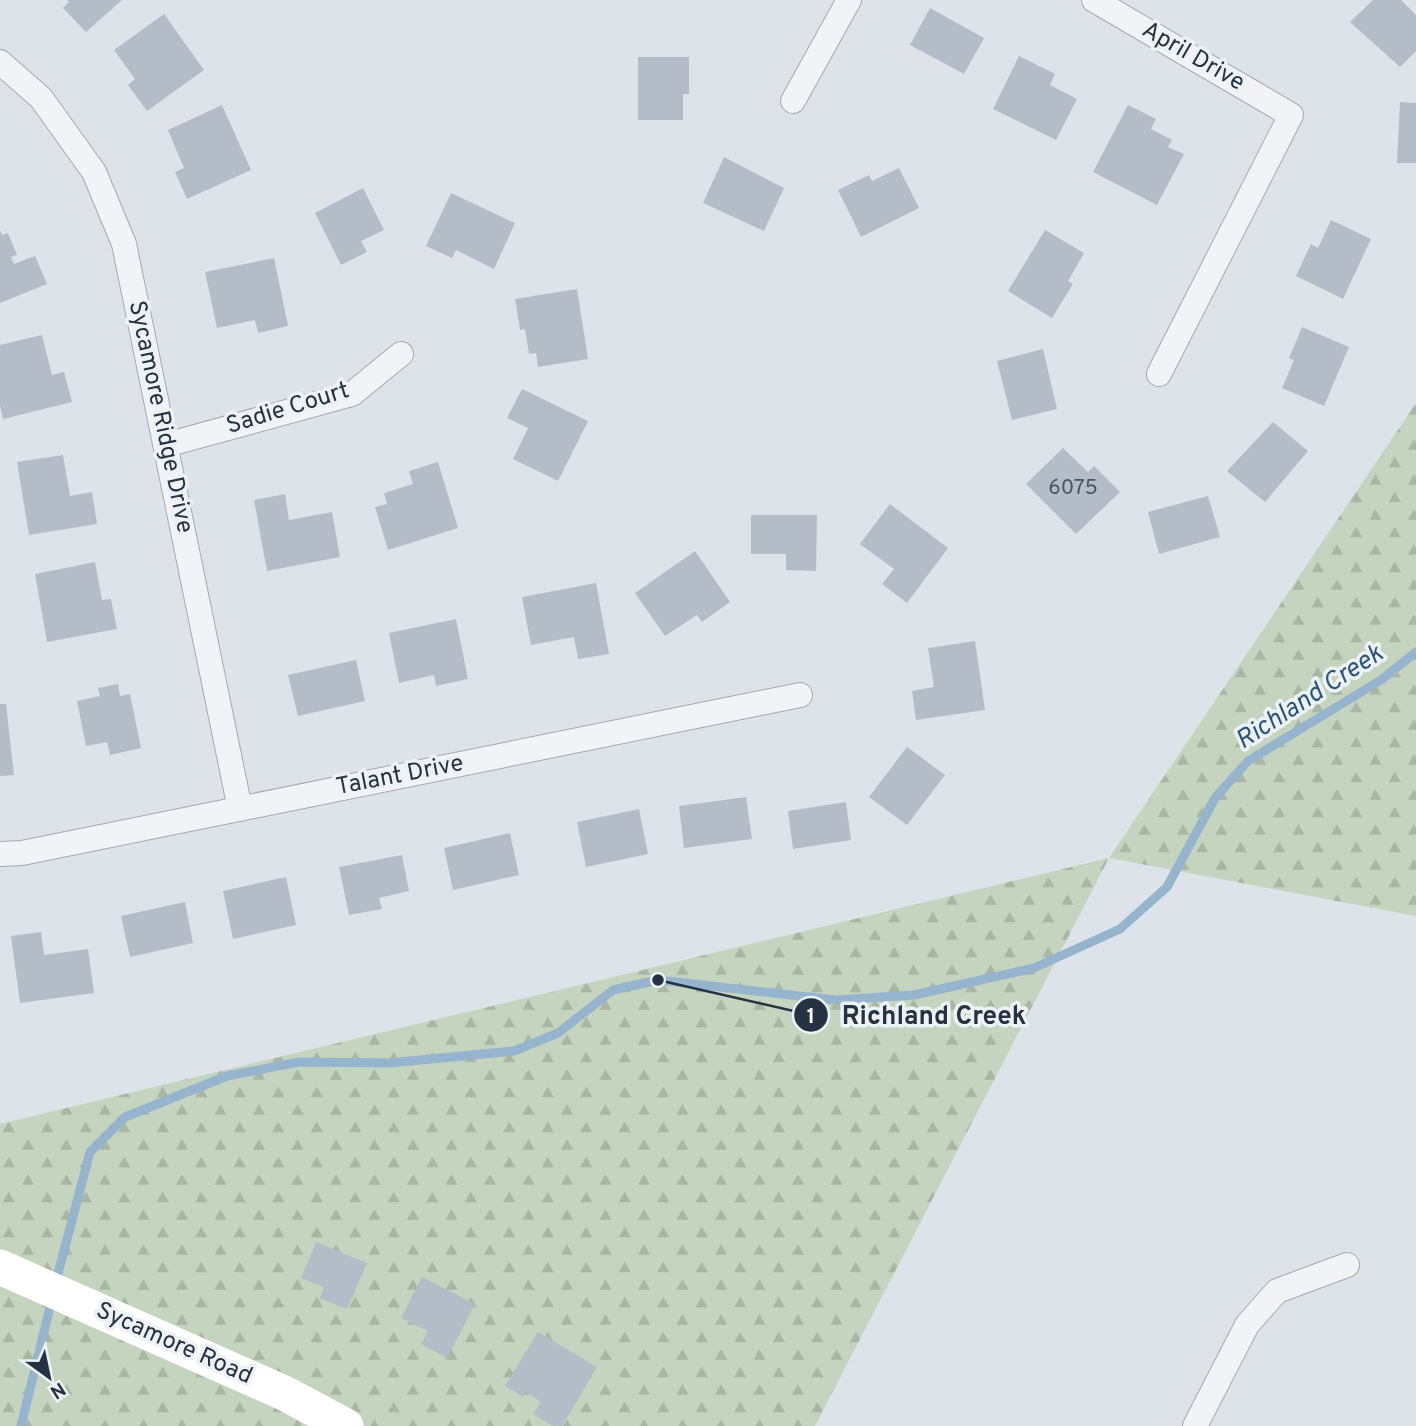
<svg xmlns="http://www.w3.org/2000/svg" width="1416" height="1426" viewBox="0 0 1416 1426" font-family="Overpass,sans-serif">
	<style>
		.forest { fill: url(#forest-firs) }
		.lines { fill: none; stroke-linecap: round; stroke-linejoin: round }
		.stream { stroke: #94b5cd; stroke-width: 9 }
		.building { fill: #b4bdc7 }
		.street-casing { stroke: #a3aab4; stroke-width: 26 }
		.street { stroke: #f1f3f7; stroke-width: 24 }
		.secondary { stroke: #fff; stroke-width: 35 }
		.labels { text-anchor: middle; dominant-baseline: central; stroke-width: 7; stroke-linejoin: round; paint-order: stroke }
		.number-label { font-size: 21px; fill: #495563 }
		.street-label { font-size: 24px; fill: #253242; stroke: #edf2f6 }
		.water-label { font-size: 26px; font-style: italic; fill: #2b547a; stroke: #edf2f6 }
		.leader { fill: none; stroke: #253242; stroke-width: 2.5 }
		.callout-dot { fill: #253242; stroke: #edf2f6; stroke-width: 2.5 }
		.mark-label { font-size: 21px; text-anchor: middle; font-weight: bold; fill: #fff }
		.callout-label { font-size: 26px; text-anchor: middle; font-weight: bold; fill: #253242; stroke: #edf2f6; stroke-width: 7; stroke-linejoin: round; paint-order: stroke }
	</style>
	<defs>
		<pattern id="forest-firs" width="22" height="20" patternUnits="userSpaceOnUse" patternTransform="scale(1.75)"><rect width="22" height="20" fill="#c5d4be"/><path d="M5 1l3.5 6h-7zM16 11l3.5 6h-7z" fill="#a9b6a4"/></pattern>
	</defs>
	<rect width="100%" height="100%" fill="#dee3e9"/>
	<path class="forest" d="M1416 403V916L1109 858 815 1426H0V1124L1109 858Z"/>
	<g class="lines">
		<path class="stream" d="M55 1285 90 1152 125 1117 227 1076 299 1062 389 1063 514 1051 558 1033 613 990 658 980 836 1000 914 995 1034 968 1120 929 1167 887 1215 798 1248 761 1381 680 1416 652
			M21 1426 52 1299"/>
	</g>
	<path class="building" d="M67 0H122L86 32 63 8 69 2Z
		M1373 0H1401L1416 15V51L1400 67 1350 22Z
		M930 8 984 38 964 74 910 45Z
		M164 14 204 70 147 111 128 85 135 79 114 50Z
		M1019 56 1055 74 1050 85 1077 99 1056 140 993 109Z
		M638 57H689V94H683V120H638Z
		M1400 102 1416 103V163H1397Z
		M222 105 251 170 187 199 175 172 184 168 168 130Z
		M1128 105 1156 119 1151 129 1172 140 1168 147 1184 154 1157 205 1093 172Z
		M724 157 784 188 764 231 703 203Z
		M899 168 919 208 861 237 838 190 869 175 872 181Z
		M363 188 384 230 361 241 367 252 341 265 315 213Z
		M451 193 515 223 494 269 456 250 452 258 426 246Z
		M1331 220 1371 239 1343 299 1296 276 1311 244 1318 248Z
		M0 230 2 235 8 233 17 255 11 257 14 264 35 256 47 284 0 303Z
		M1045 230 1084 253 1068 281 1073 284 1052 318 1008 291Z
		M274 258 288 326 258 333 255 320 217 328 205 272Z
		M577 289 588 359 538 367 536 353 529 354 525 329 520 330 515 299Z
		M1302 327 1349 347 1324 406 1282 388 1294 360 1289 358Z
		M42 335 52 375 64 372 72 402 3 419 0 405V345Z
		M1043 349 1057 409 1012 420 997 361Z
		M522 389 588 421 558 481 513 459 528 428 507 418Z
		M1273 422 1308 451 1265 502 1227 471Z
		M1063 448 1088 472 1094 466 1120 492 1076 534 1026 484Z
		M63 455 70 496 92 492 97 524 29 535 17 462Z
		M438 462 458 528 388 550 375 507 387 504 384 493 413 484 409 471Z
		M285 494 289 520 332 512 340 557 267 571 254 500Z
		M1208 496 1220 537 1159 554 1148 512Z
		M890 504 948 548 907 603 882 584 894 569 860 544Z
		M751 515H817L816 571 786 570V554H751Z
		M695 551 730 602 702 622 697 615 665 636 635 593Z
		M95 562 102 600 111 599 117 629 47 642 35 574Z
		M596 583 609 654 578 659 574 637 531 645 522 597Z
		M456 619 468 679 436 686 434 675 399 683 389 633Z
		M975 641 985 710 916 720 912 691 934 687 928 648Z
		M356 660 365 701 298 716 288 675Z
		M118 684 120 696 130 694 141 748 110 755 107 742 86 746 77 701 100 696 98 688Z
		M0 704H6L14 775 0 776Z
		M907 747 945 775 907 825 869 797Z
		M746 797 752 839 684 848 679 806Z
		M846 802 851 840 793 849 788 811Z
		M639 809 648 854 586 867 577 822Z
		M510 833 519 875 453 890 444 848Z
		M402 855 409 891 379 898 382 909 349 915 339 867Z
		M286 877 296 925 233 939 223 891Z
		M185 902 193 943 130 957 121 916Z
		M41 932 44 955 88 949 94 993 20 1003 11 936Z
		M316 1242 367 1263 347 1309 320 1298 324 1287 301 1278Z
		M422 1277 475 1304 447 1358 421 1344 428 1331 401 1318Z
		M538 1332 597 1367 562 1426H553L533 1414 541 1402 526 1392 523 1397 505 1386Z"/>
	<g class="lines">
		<defs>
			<path id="street" d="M1094 0 1291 115 1159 374
				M0 62 41 98 94 172 124 244 240 809
				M793 101 849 0
				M166 445 352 394 401 354
				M0 854 22 853 800 695
				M1195 1426 1247 1325 1277 1291 1347 1265"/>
		</defs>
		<use href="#street" class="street-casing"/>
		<use href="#street" class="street"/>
		<path class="secondary" d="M0 1267 284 1393 346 1426"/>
	</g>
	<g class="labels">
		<g class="number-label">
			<text x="1073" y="488">6075</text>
		</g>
		<g class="street-label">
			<text transform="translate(1193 57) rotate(30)">April Drive</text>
			<text transform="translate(288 409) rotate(-17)">Sadie Court</text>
			<text transform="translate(160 417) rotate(78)">Sycamore Ridge Drive</text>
			<text transform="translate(400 776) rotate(-11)">Talant Drive</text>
			<text transform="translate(174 1344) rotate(24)">Sycamore Road</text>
		</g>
		<g class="water-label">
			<text transform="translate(1310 698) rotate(-33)">Richland Creek</text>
		</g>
	</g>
	<path class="leader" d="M658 980L811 1015"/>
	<g class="callout-dot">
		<circle cx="658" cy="980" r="7"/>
		<circle cx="811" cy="1015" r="18"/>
	</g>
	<g class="mark-label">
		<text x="811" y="1023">1</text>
	</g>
	<g class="callout-label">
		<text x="934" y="1024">Richland Creek</text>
	</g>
	<g transform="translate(49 1377) rotate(147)" stroke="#edf2f6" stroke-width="5" paint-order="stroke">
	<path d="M0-5L12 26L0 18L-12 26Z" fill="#253242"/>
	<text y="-10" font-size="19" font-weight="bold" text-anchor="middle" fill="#253242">N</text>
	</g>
</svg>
